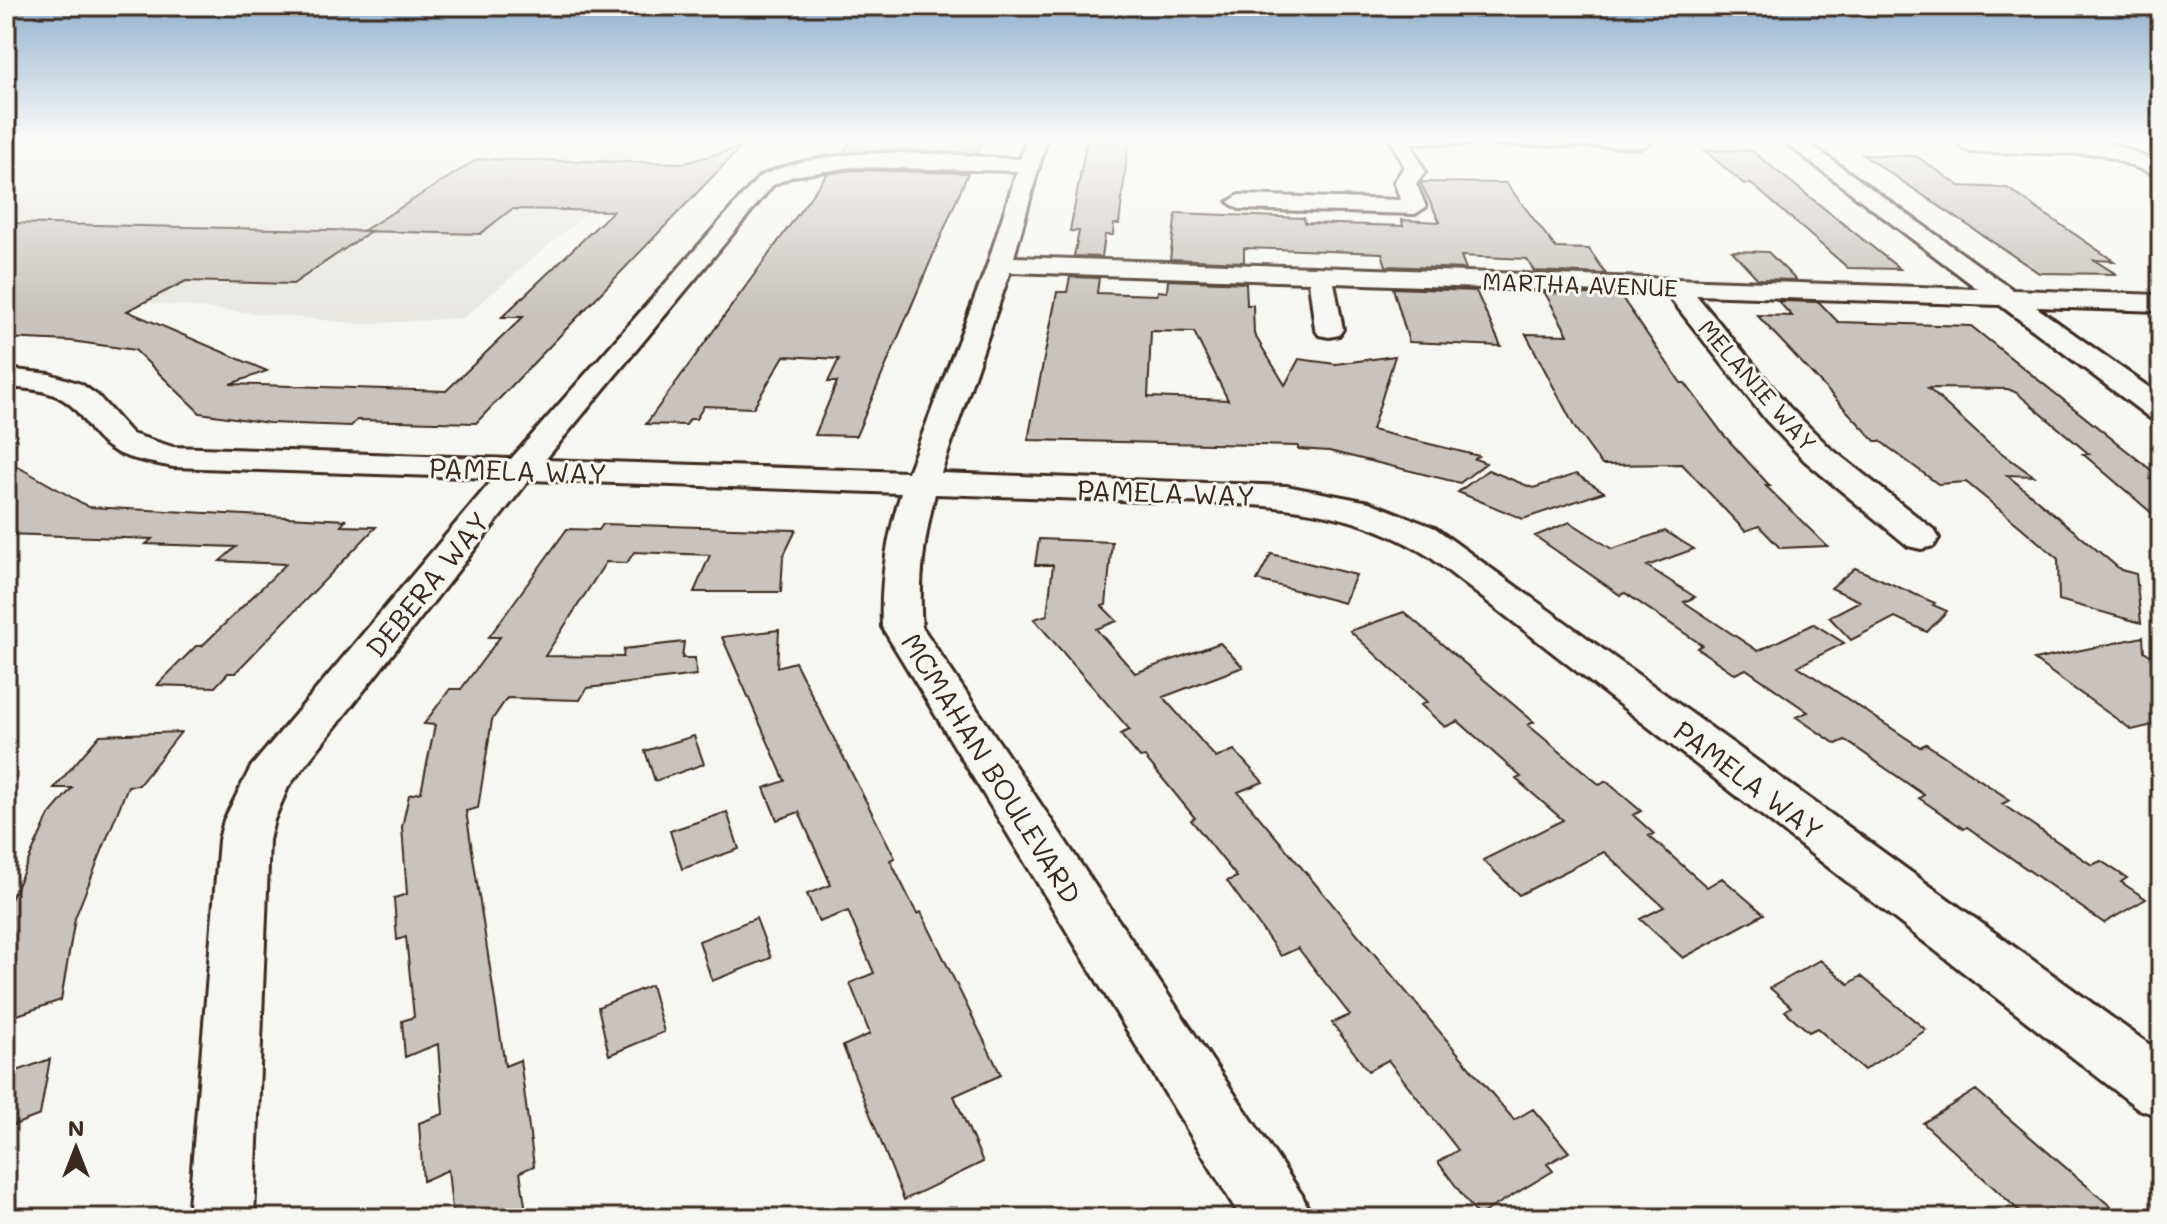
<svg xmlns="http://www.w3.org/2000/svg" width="2167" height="1224" viewBox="0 0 2167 1224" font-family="Mali,sans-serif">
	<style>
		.built { fill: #e8e7e2 }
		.building { fill: #c8c3be; stroke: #3b2a1e; stroke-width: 2; fill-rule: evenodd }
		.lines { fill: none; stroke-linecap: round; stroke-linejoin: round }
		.minor-casing { stroke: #3b2a1e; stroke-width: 6 }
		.minor { fill: #f6f6f2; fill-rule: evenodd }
		.labels { text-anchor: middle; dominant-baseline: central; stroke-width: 6; stroke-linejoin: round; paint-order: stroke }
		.far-street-label { font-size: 24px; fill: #3b2a1e; stroke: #f6f6f2 }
		.street-label { font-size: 28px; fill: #3b2a1e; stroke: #f6f6f2 }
	</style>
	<rect width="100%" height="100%" fill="#f6f6f2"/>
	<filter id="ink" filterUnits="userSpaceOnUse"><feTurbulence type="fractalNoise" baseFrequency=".0125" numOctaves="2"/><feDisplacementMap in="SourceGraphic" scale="16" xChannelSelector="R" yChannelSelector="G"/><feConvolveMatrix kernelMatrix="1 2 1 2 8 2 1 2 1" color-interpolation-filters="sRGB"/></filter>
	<g filter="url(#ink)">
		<path class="built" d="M6 138H675L463 318 365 324 151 303 6 299Z"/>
		<path class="building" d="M853 138H918L983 140 977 153 887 150 843 153Z
			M1087 138H1129L1119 224H1114L1113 235H1105L1102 257 1074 256 1079 231H1070Z
			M741 147 476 423 357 420 351 426 269 423 200 413 135 350 71 341 6 338V223L371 231 293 284 186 281 127 311 267 371 230 384 446 391 523 317H502L613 211 512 209 480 234 363 231 478 159 685 163Z
			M1704 150 1752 151 1900 269 1848 268 1761 192 1751 184H1744Z
			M1863 155 1916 156 1960 186 2007 188 2114 261 2094 260 2116 274 2039 273Z
			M852 170 968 173 856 436 815 435 837 382H828L839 359 784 356 753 408 704 406 696 419H690L686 425 646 424 827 174Z
			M1420 182 1506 183 1556 248 1589 249 1606 274 1534 271 1527 259 1461 256 1466 269 1386 266 1382 253 1244 248V262L1170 259 1176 213 1304 218 1305 223 1403 226 1402 220 1440 222Z
			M1732 251 1768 252 1796 280 1758 279Z
			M1070 277 1099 278 1097 293 1157 295 1158 291 1167 292 1168 280 1246 283 1247 305H1253L1254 334 1285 385 1299 359 1336 364 1395 356 1372 430 1479 456 1475 459 1486 463 1460 483 1329 451 1298 449V446L1028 440 1057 292H1067ZM1151 331 1194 332 1228 400 1148 397Z
			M1393 288 1476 291 1501 346 1409 342Z
			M1545 293 1620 295 1681 383H1685L1723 434 1770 486H1766L1827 546 1780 548 1759 526 1745 531 1682 464 1602 465 1575 428 1526 334 1568 335Z
			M1778 301 1819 302 1838 322 1971 326 2161 478V521L2083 454H2089L2017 393 2008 389 1928 388 1988 443 2033 476 2007 475 2121 570 2136 574 2141 623 2059 600 2058 559 2022 528 1966 482 1938 484 1880 441H1875L1757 315 1792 316Z
			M6 460 89 507 346 520 341 526 376 527 235 673H228L215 687 157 685 196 646H202L286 564 220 561 236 547 146 544 152 539 6 534Z
			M1488 470 1533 488 1576 474 1604 492 1523 519 1458 492Z
			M1570 522 1612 549 1665 531 1694 549 1647 566 1695 597 1684 602 1758 651 1814 624 1844 643 1798 666 1920 747 1926 744 2010 800 2002 804 2092 865 2101 861 2127 878 2121 882 2146 899 2104 923 1967 827 1964 829 1919 798 1924 795 1845 740 1836 744 1796 717 1808 712 1746 669 1735 674 1697 648 1702 645 1625 593 1620 595 1535 536Z
			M603 524 796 530 783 557 781 592H694L710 555 634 552 627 563 606 562 545 656 623 657 624 649 684 642 682 658H695L696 675 587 688 580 700 507 698 492 720 478 808 466 811 505 1066 520 1060 534 1166 520 1172 527 1218H453L448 1170 423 1181 419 1123 443 1114 438 1044 405 1057 402 1021 414 1017 406 937 397 940 394 898 407 894 402 827 409 795 421 792 435 725 424 724 450 689H461L500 637H489L567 529 599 530Z
			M1039 539 1112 542 1106 605 1102 606 1117 621 1096 629 1135 673 1220 643 1243 667 1163 697 1216 758 1234 750 1263 782 1238 792 1514 1120 1533 1109 1569 1152 1547 1164 1553 1171 1478 1216 1438 1162 1458 1150 1388 1060 1368 1071 1332 1023 1350 1015 1298 948 1281 956 1227 881 1237 877 1191 820 1195 818 1145 757 1140 758 1120 734 1130 730 1034 619 1047 615 1053 565H1035Z
			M1271 554 1356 575 1344 603 1257 580Z
			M1855 568 1935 603 1933 605 1947 611 1927 632 1895 617 1851 640 1829 617 1860 601 1831 588Z
			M1404 612 1534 722 1528 725 1600 785 1606 781 1641 811 1633 815 1654 834 1649 836 1707 887 1722 878 1764 914 1683 958 1640 919 1664 907 1604 852 1519 895 1483 860 1563 820 1516 779 1521 777 1458 721 1445 727 1421 705 1427 702 1350 631Z
			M779 630 777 667 795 662 895 858 890 860 917 914 921 912 1001 1075 954 1096 983 1162 904 1200 843 1046 870 1034 850 983 874 973 848 911 819 922 807 894 831 885 799 812 777 820 764 788 785 781 722 637Z
			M2143 637 2144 651 2161 662V723L2132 730 2034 660Z
			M181 732 139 785 128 786 75 918 61 1000 6 1019V910L49 815 72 788H54L100 735Z
			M694 736 704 764 655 781 645 751Z
			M727 812 739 849 682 869 670 831Z
			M756 918 771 958 712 981 699 941Z
			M1820 960 1849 984 1861 976 1926 1030 1864 1070 1817 1028 1809 1032 1785 1011 1791 1007 1770 988Z
			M651 985 664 1032 609 1055 598 1007Z
			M50 1059 40 1115 6 1128V1075Z
			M1976 1090 2124 1218H2027L1923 1123Z"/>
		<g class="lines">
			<defs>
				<path id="minor" d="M1027 138H1047L1014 257 1978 289 1779 138H1801L2013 290 2161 295V311L2036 307 2161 396V420L2150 418 2000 305 1696 295 1788 406 1829 447 1934 530 1939 538 1934 546 1921 549 1908 546 1805 461 1766 420 1667 294 1334 283 1343 329 1339 335 1329 337 1319 335 1315 329 1309 282 1010 272 941 473 1286 486 1369 502 1435 528 2161 1053V1117L2139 1109 1430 557C1341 500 1250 505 1148 501 1077 499 1006 496 935 494 924 539 918 581 922 627L1302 1195 1312 1218H1241L882 627C880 580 887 537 901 493L529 480 288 787 274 820 269 840 254 1218H188L219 840 224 820 251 767 494 478 173 467C152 462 126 460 108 447 95 439 88 425 79 414 61 390 34 389 6 387V369L50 374 81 384 98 396 132 434 173 447 511 459 759 177C834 141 939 155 1020 159ZM852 167 1017 171 987 266 908 472 545 460 773 185 793 176Z
					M1390 138H1651L1653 141 1643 147 1411 143 1425 172 1416 183 1426 207 1415 214 1239 209 1228 202 1239 195 1401 200 1394 182 1404 167Z
					M2079 138C2109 138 2133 153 2161 164V177L2101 154 1970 152 1960 146 1970 140 2078 142Z"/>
			</defs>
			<use href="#minor" class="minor-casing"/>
			<use href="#minor" class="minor"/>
		</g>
	</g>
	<linearGradient id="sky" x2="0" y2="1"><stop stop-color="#94b2cf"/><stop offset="0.45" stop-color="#fbfbf9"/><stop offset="1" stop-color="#fbfbf9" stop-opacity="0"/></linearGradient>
	<rect width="2167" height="310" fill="url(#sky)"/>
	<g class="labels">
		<g class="far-street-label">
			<text transform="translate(1580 284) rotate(2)">MARTHA AVENUE</text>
			<text transform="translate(1758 385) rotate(49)">MELANIE WAY</text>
		</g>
		<g class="street-label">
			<text transform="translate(518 470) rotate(2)">PAMELA WAY</text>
			<text transform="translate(1166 492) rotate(2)">PAMELA WAY</text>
			<text transform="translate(427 584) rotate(-51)">DEBERA WAY</text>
			<text transform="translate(992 768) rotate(58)">MCMAHAN BOULEVARD</text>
			<text transform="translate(1749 780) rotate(37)">PAMELA WAY</text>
		</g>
	</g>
	<rect width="2167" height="1224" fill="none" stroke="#f6f6f2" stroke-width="32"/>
	<rect x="16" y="16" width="2135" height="1192" fill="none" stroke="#3b2a1e" stroke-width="3" filter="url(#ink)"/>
	<g transform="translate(76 1148)" stroke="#f6f6f2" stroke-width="6" paint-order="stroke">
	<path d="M0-6L14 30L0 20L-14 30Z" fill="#3b2a1e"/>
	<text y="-12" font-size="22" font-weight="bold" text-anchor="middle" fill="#3b2a1e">N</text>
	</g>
</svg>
